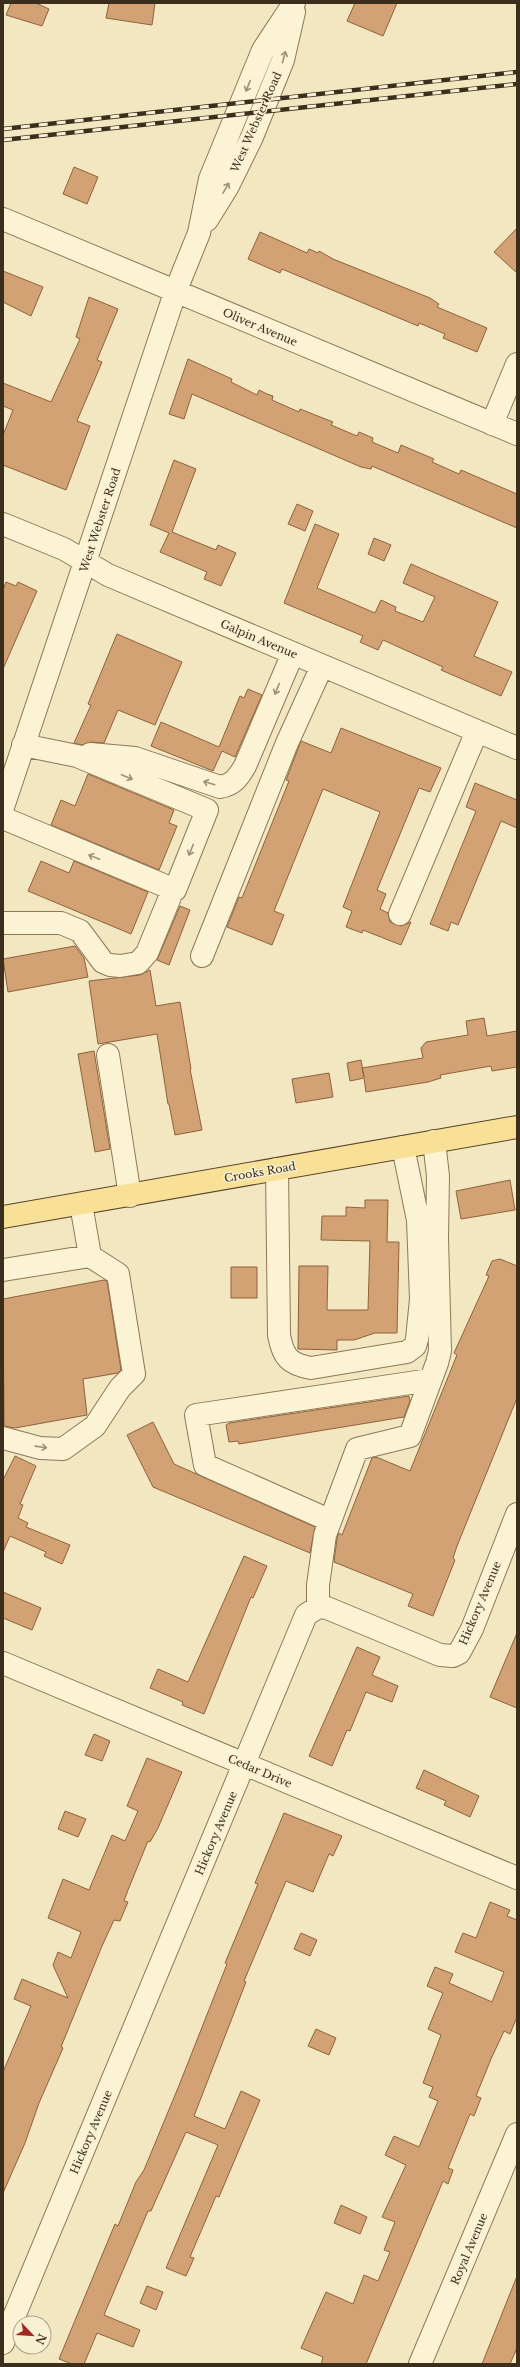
<svg xmlns="http://www.w3.org/2000/svg" width="520" height="2367" viewBox="0 0 520 2367" font-family="'Libre Baskerville',serif">
	<style>
		.building { fill: #d3a274; stroke: #8e623b }
		.lines { fill: none; stroke-linecap: round; stroke-linejoin: round }
		.minor-casing { stroke: #8d7857; stroke-width: 24 }
		.major-casing { stroke: #5a452c; stroke-width: 24 }
		.minor { stroke: #fcf3d5; stroke-width: 22 }
		.major { stroke: #f8e096; stroke-width: 22 }
		.rail-casing { stroke: #3b2e1d; stroke-width: 4.5 }
		.rail { stroke: #f8f0d2; stroke-width: 3; stroke-dasharray: 9; stroke-linecap: butt }
		.oneway { stroke: #9c9079 }
		.labels { text-anchor: middle; dominant-baseline: central; stroke-width: 3; stroke-linejoin: round; paint-order: stroke }
		.street-label { font-size: 11px; fill: #3b2e1d; stroke: #f8f0d2 }
	</style>
	<rect width="100%" height="100%" fill="#f2e7c1"/>
	<path class="building" d="M11 3H36L49 9 42 26 6 15Z
		M109 3H155L152 25 106 18Z
		M355 3H397L383 36 347 21Z
		M74 167 98 177 87 204 63 194Z
		M517 228V273L494 252Z
		M260 232 307 253 309 249 318 253 319 251 333 259 430 298 439 304 437 307 487 328 477 352 443 338 445 334 419 323 418 326 282 269 280 273 248 259Z
		M3 271 43 287 31 316 3 302Z
		M89 297 118 309 97 360 102 362 77 421 90 426 66 490 3 465V435L13 410 3 406V383L51 402 80 339 76 337Z
		M188 359 232 379 231 382 257 395 259 390 267 394 273 396 272 400 299 412 300 409 333 422 331 425 357 436 359 432 373 438 372 442 398 453 401 445 434 459 432 462 459 474 461 470 517 494V528L372 466 371 469 361 467 192 394 184 419 169 414Z
		M174 460 196 469 172 532 216 550 218 545 236 553 221 586 204 579 207 572 160 552 169 533 150 525Z
		M297 504 313 511 305 531 288 524Z
		M315 524 339 534 317 588 375 613 381 600 396 607 395 611 423 622 435 597 403 583 411 564 498 602 474 656 512 672 501 696 441 670 443 667 383 640 378 650 360 642 363 636 284 603Z
		M374 538 391 545 384 561 368 554Z
		M6 582 16 586 18 582 37 591 3 669V590Z
		M117 634 182 662 155 725 118 710 104 743 91 742 82 745 74 743 91 705 88 704Z
		M248 689 262 695 235 757 222 751 213 771 151 746 161 722 219 747 240 696 244 698Z
		M341 728 441 768 430 792 419 788 377 890 386 894 380 909 388 913 390 922 401 926 411 922 401 945 363 930 362 933 346 927 352 911 343 907 380 812 323 789 274 911 284 915 272 945 227 927 239 897 242 898 289 781 286 780 301 741 331 753Z
		M88 774 174 810 169 823 177 826 159 870 51 825 61 800 75 806Z
		M475 783 517 800V828L501 821 458 925 451 922 448 931 430 924 476 811 466 807Z
		M41 861 69 873 74 861 148 892 131 934 28 891Z
		M180 906 190 910 169 965 157 960Z
		M75 946 84 958 88 977 8 992 3 959Z
		M150 970 156 1006 180 1002 191 1069H190L202 1130 175 1135 169 1104H168L157 1034 98 1044 89 981 140 975Z
		M484 1018 487 1036 517 1031V1067L492 1071 491 1066 440 1075 441 1078 428 1082 366 1092 364 1078 350 1081 347 1063 361 1060 364 1077 362 1068 423 1058 421 1048 426 1042 468 1035 466 1021Z
		M94 1051 110 1149 95 1152 78 1054Z
		M329 1073 333 1097 296 1103 292 1079Z
		M510 1180 515 1210 461 1219 456 1191Z
		M365 1200H388L387 1242H399L397 1333H375L354 1340H337V1350L298 1349 299 1266H328L327 1310H368L370 1241 321 1240 322 1216H346V1207L365 1208Z
		M500 1259 517 1266V1398L457 1546 453 1558 455 1560 433 1616 408 1606 413 1594 334 1562 337 1538 339 1533 342 1535 372 1458 376 1457 410 1471 457 1355 454 1353 489 1276 486 1275 492 1261Z
		M231 1267H257V1298H231Z
		M104 1280 107 1281 121 1370 118 1373 83 1379 87 1415 15 1428 4 1426 3 1299Z
		M409 1396 410 1401 404 1417 239 1444 238 1441 229 1442 226 1425 229 1423Z
		M153 1422 174 1464 315 1527 310 1553 153 1487 127 1435Z
		M15 1456 36 1466 20 1504 23 1505 18 1518 28 1523 26 1527 70 1545 62 1564 44 1556 46 1552 10 1536 3 1552V1480Z
		M244 1556 267 1566 253 1598 251 1597 204 1714 182 1705 183 1702 150 1688 158 1669 188 1682Z
		M3 1592 41 1608 32 1630 3 1618Z
		M517 1633V1708L490 1697Z
		M357 1647 380 1657 372 1675 398 1686 392 1702 366 1692 350 1731 347 1730 332 1766 309 1756Z
		M94 1734 110 1741 102 1761 85 1755Z
		M147 1758 182 1772 158 1828 150 1842 148 1841 128 1890 124 1901 128 1902 120 1921 114 1920 102 1946 61 2047 63 2048 39 2103 25 2143 3 2193V2072L31 2006 14 1999 22 1979 68 1998 53 1965 58 1952 71 1958 81 1932 48 1918 63 1879 89 1890 112 1835 125 1841 138 1811 127 1806Z
		M424 1770 479 1796 470 1817 444 1805 446 1801 416 1788Z
		M65 1811 86 1819 78 1837 58 1829Z
		M284 1813 342 1836 333 1856 329 1854 313 1892 286 1881 244 1981 246 1982 194 2116 225 2129 241 2091 260 2100 219 2197 216 2196 190 2257 194 2258 186 2276 166 2268 218 2145 186 2132 151 2211H148L104 2315 140 2330 133 2347 97 2333 84 2364H72L59 2359 115 2224 118 2226 136 2182 144 2170 180 2083 227 1964 225 1963 258 1884 255 1883Z
		M490 1902 510 1910 507 1916 517 1920V2017L510 2034 504 2031 491 2059 476 2096 481 2098 474 2116 470 2114 448 2168 453 2170 448 2184 443 2181 366 2364H321L323 2357 301 2348 326 2292 353 2304 364 2275 378 2281 390 2252 384 2250 395 2222 382 2217 406 2165 385 2155 394 2136 419 2147 438 2101 429 2097 433 2087 423 2083 441 2035 428 2029 443 1993 427 1986 435 1967 453 1974 449 1983 492 2002 504 1972 455 1952 463 1933 476 1938Z
		M301 1933 317 1940 310 1956 294 1949Z
		M316 2029 336 2038 329 2055 308 2046Z
		M341 2205 367 2217 360 2234 334 2223Z
		M517 2276V2348L510 2364H482Z
		M147 2286 163 2292 156 2310 140 2303Z"/>
	<g class="lines">
		<defs>
			<path id="minor" d="M3 219 517 434
				M207 220 228 186 252 137 283 60 294 12
				M492 424 517 364
				M3 524 64 549 108 575 517 748
				M90 754 135 758 220 787C233 785 238 778 245 766L293 653
				M3 807 176 290 199 233 210 179 263 50 294 3
				M3 818 175 890 207 810 77 756 23 745
				M400 914 477 731
				M3 923H61L80 931 103 962 110 965 120 966 138 963 147 953 170 897
				M202 956 287 743 322 666
				M108 1055 130 1196
				M277 1169 279 1335C283 1357 289 1364 311 1368L407 1352 415 1346 417 1339 421 1299 418 1220 403 1147
				M3 1270 90 1256 81 1204
				M3 1438 40 1448 63 1449 95 1426 120 1388 134 1374 118 1274 90 1256
				M329 1520 205 1465 196 1415 430 1380
				M318 1607V1585L325 1535 357 1449 410 1436 437 1363 440 1351 437 1238 438 1176 434 1141
				M3 1663 517 1878
				M3 2343 306 1615 318 1607 327 1608 440 1655 453 1656 459 1653 472 1629 517 1514
				M420 2364 517 2134"/>
			<path id="major" d="M3 1217 517 1127"/>
		</defs>
		<use href="#minor" class="minor-casing"/>
		<use href="#major" class="major-casing"/>
		<use href="#minor" class="minor"/>
		<use href="#major" class="major"/>
		<defs>
			<path id="rail" d="M3 129 517 72
				M3 140 517 84"/>
		</defs>
		<use href="#rail" class="rail-casing"/>
		<use href="#rail" class="rail"/>
	</g>
	<defs><path id="oneway-shaft" d="M-6 0H5M1.5-3L5.5 0L1.5 3" fill="none" stroke-width="1.6" stroke-linecap="round" stroke-linejoin="round"/></defs>
	<g class="oneway">
		<use href="#oneway-shaft" transform="translate(284 57) rotate(-75)"/>
		<use href="#oneway-shaft" transform="translate(248 86) rotate(112)"/>
		<use href="#oneway-shaft" transform="translate(226 188) rotate(-60)"/>
		<use href="#oneway-shaft" transform="translate(277 689) rotate(112)"/>
		<use href="#oneway-shaft" transform="translate(127 777) rotate(23)"/>
		<use href="#oneway-shaft" transform="translate(209 783) rotate(-163)"/>
		<use href="#oneway-shaft" transform="translate(191 850) rotate(112)"/>
		<use href="#oneway-shaft" transform="translate(94 857) rotate(-158)"/>
		<use href="#oneway-shaft" transform="translate(41 1447) rotate(8)"/>
	</g>
	<g class="labels">
		<g class="street-label">
			<text transform="translate(256 122) rotate(-66)">West Webster Road</text>
			<text transform="translate(260 327) rotate(23)">Oliver Avenue</text>
			<text transform="translate(100 520) rotate(-72)">West Webster Road</text>
			<text transform="translate(259 639) rotate(23)">Galpin Avenue</text>
			<text transform="translate(260 1172) rotate(-10)">Crooks Road</text>
			<text transform="translate(480 1603) rotate(-67)">Hickory Avenue</text>
			<text transform="translate(260 1771) rotate(23)">Cedar Drive</text>
			<text transform="translate(216 1833) rotate(-67)">Hickory Avenue</text>
			<text transform="translate(91 2132) rotate(-67)">Hickory Avenue</text>
			<text transform="translate(469 2249) rotate(-67)">Royal Avenue</text>
		</g>
	</g>
	<rect width="520" height="2367" fill="none" stroke="#3b2e1d" stroke-width="8"/>
	<g transform="translate(32 2335) rotate(115)"><circle r="19" fill="#f8f0d2" stroke="#aca28a"/>
	<path d="M0-3L7 15L0 10L-7 15Z" fill="#a12a22"/>
	<text y="-6" font-size="11" font-weight="bold" text-anchor="middle" fill="#3b2e1d">N</text>
	</g>
</svg>
